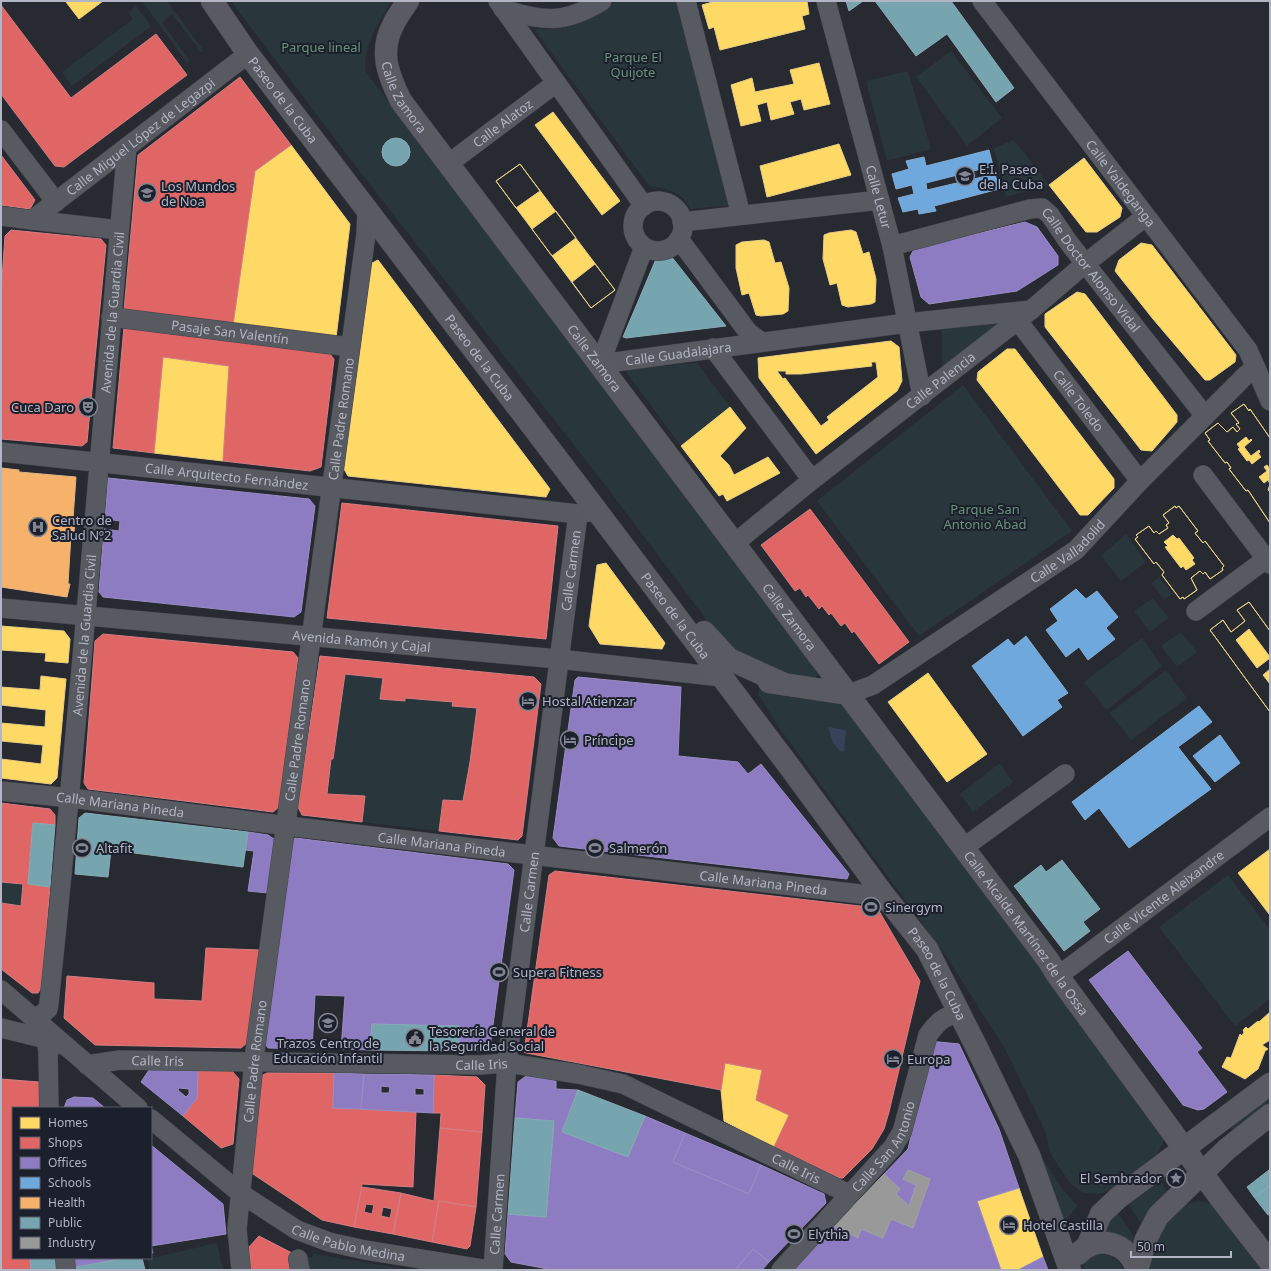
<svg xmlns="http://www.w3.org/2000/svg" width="1271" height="1271" viewBox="0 0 1271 1271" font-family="'Noto Sans',sans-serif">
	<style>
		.green { fill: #29363b }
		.water { fill: #38415a }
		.homes { fill: #ffd966; stroke: #e8ce82; fill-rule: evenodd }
		.shops { fill: #e06666; stroke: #d27e82; fill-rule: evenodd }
		.offices { fill: #8e7cc3; stroke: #998dc3; fill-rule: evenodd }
		.schools { fill: #6fa8dc; stroke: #83acd5 }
		.health { fill: #f6b26b; stroke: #e2b386 }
		.public { fill: #76a5af; stroke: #88aab5 }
		.industry { fill: #999; stroke: #a0a1a6 }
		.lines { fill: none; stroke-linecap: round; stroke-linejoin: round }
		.minor-casing { stroke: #44454c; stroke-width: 20 }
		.major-casing { stroke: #45474f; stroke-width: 23 }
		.minor { stroke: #585a61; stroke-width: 19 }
		.major { stroke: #5a5b62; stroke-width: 22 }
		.labels { text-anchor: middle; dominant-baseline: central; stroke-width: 4; stroke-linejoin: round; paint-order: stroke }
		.park-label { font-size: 13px; fill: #6b927b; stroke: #1c202c }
		.street-label { font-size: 13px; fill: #b2b5c4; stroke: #1c202c }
		.poi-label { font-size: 13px; fill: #b2b5c4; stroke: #1c202c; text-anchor: start }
	</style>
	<rect width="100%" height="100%" fill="#282a32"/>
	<path class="green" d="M144 1H167L204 51 201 52 172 14 162 23 190 61 187 63 143 2Z
		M231 1H391C380 22 361 48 366 72L819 673 816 677 801 678 728 652 709 623 606 486 357 168Z
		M616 1H678L733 205 690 209C683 191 666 189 649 186L534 29C565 31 593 22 616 1Z
		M136 6 151 26 72 86 62 72 133 19 128 12Z
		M951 51 1002 118 967 146 916 77Z
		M908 71 931 149 887 161 866 81Z
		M1014 140 1049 185 1006 197 994 148Z
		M1000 322V327L943 369 941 328Z
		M697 363 730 407 681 446 626 372 628 369Z
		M963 385 1072 531 919 636 817 501Z
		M1126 534 1146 562 1121 581 1101 556Z
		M1159 577 1172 594 1164 599 1151 583Z
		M1153 598 1169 618 1150 632 1134 611Z
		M1181 632 1197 652 1177 667 1161 646Z
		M1142 638 1162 666 1107 710 1084 682Z
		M1166 670 1187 698 1131 740 1110 713Z
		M345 674 383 678 380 699 405 701V698L453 702V706L477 708 470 762 463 801 443 800 439 831 362 822 365 796 327 794 331 759H333Z
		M759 690 835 702 854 712 1163 1136V1143L1157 1154 1110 1190 1101 1194 1083 1193 1071 1184 1057 1164 1050 1152 1045 1131 1005 1049 948 959 780 729 758 694Z
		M1000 763 1013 782 973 812 960 794Z
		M1228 875 1270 930V999L1235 1026 1159 927Z
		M1 882 23 884 21 906 1 905Z
		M988 1044C1012 1094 1039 1168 1078 1206L1062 1225 986 1047Z
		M1270 1097V1103L1233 1130 1231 1127Z
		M1159 1178 1168 1193 1142 1225 1128 1203Z
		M1198 1201 1214 1204 1268 1270H1146L1155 1235 1185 1204Z
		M1117 1212 1136 1239 1134 1245 1097 1237Z
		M217 1243 223 1270H150L148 1259Z
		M314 1254 411 1270H296L295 1259 312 1257Z
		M1098 1254C1109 1254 1119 1258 1123 1270H1082L1086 1261Z"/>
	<path class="water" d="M828 727 845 730 846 732 844 752 840 751 833 743Z"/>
	<path class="homes" d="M68 1H103L79 19 66 2Z
		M716 1H807L809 14 802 16 805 29 720 50 714 27 709 29 702 5Z
		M819 63 830 104 804 110 801 99 790 102 794 114 771 120 767 102 757 105 761 121 741 126 731 85 752 78 755 92 794 84 790 70Z
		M553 112 620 201 602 215 535 125Z
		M839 144 851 175 767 197 760 166Z
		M291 145 350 224 336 338 233 325 255 171Z
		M1084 158 1122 208 1120 217 1097 232H1086L1049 185Z
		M520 164 615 290 591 308 496 181Z
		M520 164 540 191 516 208 496 181Z
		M556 211 576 238 552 256 532 229Z
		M851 230 856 232 863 254 869 252 876 279 875 302 871 304 848 307 842 305 837 283 830 285 823 259 824 235 829 233Z
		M764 240 769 242 775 263 781 262 789 288 788 311 783 314 761 316 756 315 749 293 742 295 736 268V245L742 242Z
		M1141 243 1152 245 1236 355 1235 362 1210 380H1205L1153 319 1115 271 1119 260Z
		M378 260 550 489 546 497 348 476 344 469 370 264Z
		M595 264 615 290 591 308 572 282Z
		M1077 292 1085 294 1177 415V422L1152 451 1141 450 1045 327V314Z
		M891 341 899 347 902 381 897 391 816 454 759 378 758 358ZM871 362H876L878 377 827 417 829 420 821 426 785 378 783 379 777 371H786V374H801L872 366Z
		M1007 349H1015L1114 479V488L1088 515H1080L977 380 978 372Z
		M163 357 229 366 223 461 154 453Z
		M1244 404 1249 411 1250 409 1270 438V469L1267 465 1264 467 1267 471 1259 477 1264 483 1268 480 1270 484 1268 490 1270 492V523L1248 490 1246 491 1229 469 1231 468 1227 462 1225 463 1208 441 1210 440 1205 433 1218 423 1227 432 1233 427 1237 432 1240 429 1236 424 1239 423 1231 413ZM1246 437 1249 441 1251 439 1252 440 1244 447 1251 456 1259 450 1260 452 1258 453 1261 457 1252 464 1249 460 1247 461 1238 449 1240 448 1237 444Z
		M1244 404 1249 411 1250 409 1270 438V523L1248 490 1246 491 1229 469 1231 468 1227 462 1225 463 1208 441 1210 440 1205 433 1218 423 1227 432 1233 427 1237 432 1240 429 1236 424 1239 423 1231 413Z
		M730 407 746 428 720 456 729 465 734 475 768 457 780 473 727 501 723 494 719 496 681 446Z
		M1175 506 1176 508 1179 506 1198 531 1195 533 1203 543 1205 541 1224 566 1222 568 1223 570 1210 579 1205 572 1203 574 1200 571 1191 578 1197 590 1184 599 1183 597 1180 599 1162 575 1164 572 1156 562 1154 564 1135 539 1138 537 1136 535 1149 526 1154 533 1156 531 1159 534 1168 528 1166 525 1169 523 1163 515ZM1173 535 1177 539 1179 538 1194 558 1192 560 1195 564 1186 570 1183 566 1181 568 1165 547 1168 546 1164 542Z
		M1175 506 1176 508 1179 506 1198 531 1195 533 1203 543 1205 541 1224 566 1222 568 1223 570 1210 579 1205 572 1203 574 1200 571 1191 578 1197 590 1184 599 1183 597 1180 599 1162 575 1164 572 1156 562 1154 564 1135 539 1138 537 1136 535 1149 526 1154 533 1156 531 1159 534 1168 528 1166 525 1169 523 1163 515Z
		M606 563 665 643 662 649 600 644 589 626 597 565Z
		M1249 602 1270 631V657L1249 629 1236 640 1257 668 1270 658V669L1263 675 1270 684V712L1210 630 1223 620 1231 632 1245 621 1237 610Z
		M1249 602 1270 631V712L1210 630 1223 620 1231 632 1245 621 1237 610Z
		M1 626 64 631 70 639 68 663 45 661 46 653 1 650Z
		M928 673 987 754 947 782 888 702Z
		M41 676 66 679 57 778 51 784 1 778V759L41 764 43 745 1 741V723L45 727 46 710 1 705V687L40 690Z
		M1270 849V913L1269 914 1238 873Z
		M1270 1012V1040L1262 1045 1268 1049 1265 1051 1258 1069 1245 1079 1222 1067 1227 1057 1231 1058 1240 1034 1242 1036 1244 1032 1243 1030 1246 1027 1248 1029 1258 1021 1259 1022Z
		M725 1063 762 1070 756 1100 789 1115 774 1147 724 1121 721 1090Z
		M1019 1188 1043 1257 1018 1270H1001L977 1201Z"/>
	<path class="shops" d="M1 5 71 98 156 34 187 75 64 167 55 166 1 94Z
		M240 77 291 145 255 171 233 325 124 310 138 155Z
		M1 155 35 200 30 209 1 205Z
		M11 230 101 239 106 245 87 442 82 446 1 439V293L5 236Z
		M124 327 330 354 334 359 321 467 310 471 223 461 229 366 163 357 154 453 113 448Z
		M342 503 558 526 546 639 327 618Z
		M810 509 909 642 879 664 854 631 852 633 845 623 841 626 831 613 829 615 822 606 819 609 808 595 806 597 800 588 795 591 761 545Z
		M103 634 293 652 298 658 279 807 273 812 88 789 84 783 95 641Z
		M320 656 534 677 541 684 522 836 518 840 439 831 443 800 463 801 470 762 477 708 452 706 453 702 405 698V701L380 699 383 678 345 674 333 759H331L327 794 365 796 362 822 302 815 298 807Z
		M1 803 50 809 55 815V825L33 823 29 861 31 862 28 884 50 887 42 980 40 990 38 993H32L1 969V903L21 906 23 884 1 882Z
		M555 871 860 906 872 907 879 911 920 981 889 1112 884 1129 872 1149 843 1178H839L774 1147 789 1115 756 1100 762 1070 725 1063 721 1090 526 1053 524 1052 549 875Z
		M206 948 260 950 247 1043 241 1048 95 1045 64 1018 67 976 154 983V999L202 1001Z
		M198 1071H232L239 1079 233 1144 221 1148 183 1116 197 1098Z
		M267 1073H334L333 1108 416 1112 413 1187 362 1184 354 1227 322 1220 250 1172 259 1077Z
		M434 1075 477 1077 485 1085 482 1132 440 1128 441 1113H433Z
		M1 1079 39 1082 42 1108H13V1258H30L31 1270H1Z
		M440 1128 482 1132 476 1207 439 1201 432 1242 393 1234 401 1193 434 1201Z
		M362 1187 401 1193 393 1234 354 1227ZM366 1204 374 1205 372 1214 364 1212ZM383 1207 392 1209 390 1218 381 1216Z
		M439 1201 476 1207 470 1246 467 1249 432 1242Z
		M259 1236 294 1254 296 1270H251L249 1247Z"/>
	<path class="offices" d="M1025 222 1037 227 1058 256V265L1017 291 929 304 921 297 910 257 914 249Z
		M108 478 309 499 315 506 301 612 294 617 103 597 99 592 104 529 119 531 120 521 105 519Z
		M578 677 681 687 678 756 738 762 748 774 761 764 849 874 847 879 559 846 553 838 575 680Z
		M248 832 268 835 274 839 268 893 248 891 254 851 245 850Z
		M295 838 508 864 514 870 490 1047 486 1051H459V1026L372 1024 370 1050 341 1049 345 996 315 995 312 1049 268 1048 264 1042 288 847Z
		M1128 951 1202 1048 1197 1052 1227 1092 1204 1109 1198 1110 1183 1105 1089 980Z
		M929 1041 959 1044 999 1129 1019 1188 977 1201 1001 1270H791L834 1226 858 1238 861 1229 883 1238 891 1219 913 1228 930 1179 908 1170 903 1179 916 1185 909 1206 896 1194 900 1189 884 1174 908 1149 922 1089Z
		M149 1070 198 1071 197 1098 183 1116 141 1082ZM179 1088 189 1089V1094L186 1097 178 1090Z
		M334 1073 364 1074 361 1109 333 1108Z
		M364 1074 434 1075 433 1113 361 1109ZM381 1086 390 1087 389 1093H381ZM415 1088 424 1089V1095H415Z
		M526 1076 556 1081V1089L578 1090 562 1132 628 1157 645 1116 685 1133 673 1162 749 1194 761 1165 824 1194 826 1203 769 1262 753 1249 735 1270H553L511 1262 505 1254 508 1214 546 1217 554 1121 515 1118 518 1082Z
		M74 1097 93 1098 105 1108H64L67 1100Z
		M685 1133 761 1165 749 1194 673 1162Z
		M151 1145 223 1204 226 1234 151 1246 153 1253H151Z
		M753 1249 769 1262 762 1270H735Z
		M1043 1257 1048 1270H1018Z
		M70 1258H126L71 1268Z"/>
	<path class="schools" d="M989 150 993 166 926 183 927 190 995 174 999 189 934 206 936 211 919 214 918 209 903 212 898 198 914 194 912 185 896 189 892 174 909 169 906 161 924 157 926 166Z
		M1076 589 1086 599 1097 591 1118 617 1106 628 1115 639 1088 660 1079 647 1066 657 1046 630 1058 621 1050 609Z
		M1026 636 1068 693 1057 700 1062 707 1023 736 972 666 1008 639 1014 646Z
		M1199 706 1212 722 1178 747 1211 789 1129 848 1099 808 1085 820 1072 802Z
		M1220 735 1240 763 1215 782 1193 756Z"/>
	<path class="health" d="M1 468 19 470V472L76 477 73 519H75L74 533 71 535 68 584H70L67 597 1 587Z"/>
	<path class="public" d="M846 1H863L849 11Z
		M875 1H951L1014 88 996 102 947 34 916 56Z
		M382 152a14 14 0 1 1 28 0a14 14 0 1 1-28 0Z
		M671 256 726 326 626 338 623 337 656 259Z
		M85 813 248 832 243 867 111 850 108 877 75 874 79 818Z
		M33 823 55 825 50 887 28 884Z
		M1062 860 1100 909 1083 922 1090 931 1064 951 1014 886 1041 865 1046 872Z
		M372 1024 459 1026V1051L370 1050Z
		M578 1090 645 1116 628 1157 562 1132Z
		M515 1118 554 1121 546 1217 508 1214Z
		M1269 1170 1270 1186 1254 1197 1247 1187Z
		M1270 1186V1214L1268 1215 1254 1197Z
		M30 1258H59L60 1270H31Z
		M126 1258H142L145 1270H72L71 1268Z"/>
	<path class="industry" d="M908 1170 930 1179 913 1228 891 1219 883 1238 861 1229 858 1238 834 1226 884 1174 900 1189 896 1194 909 1206 916 1185 903 1179Z"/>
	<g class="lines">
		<defs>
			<g id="minor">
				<path d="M498 1 644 206"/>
				<path d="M686 1 741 215"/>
				<path id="s1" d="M826 1 892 246 922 396"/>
				<path id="s2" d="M982 1 1248 350 1270 401"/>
				<path d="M503 9C543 22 565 24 602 1"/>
				<path d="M1 130 56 202"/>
				<path id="s3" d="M448 164 556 83"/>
				<circle cx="658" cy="226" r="25"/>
				<path id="s4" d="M1 216 32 220 248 54"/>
				<path d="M32 220 119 230"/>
				<path d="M682 222 880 200"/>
				<path d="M679 239 748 332 760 341"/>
				<path id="s5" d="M892 246 1030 209 1042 208 1050 215 1069 243 1205 416"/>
				<path id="s6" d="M111 317 350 347"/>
				<path id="s7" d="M1018 321 1140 481"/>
				<path d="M713 348 812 480"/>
				<path id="s8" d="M600 364 907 323 1031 310"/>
				<path d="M600 364 644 247"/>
				<path id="s9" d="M1 452 560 512 578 514 590 512"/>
				<path d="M1203 475 1270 564"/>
				<path id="s10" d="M735 543 812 480 1031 310 1086 263 1145 217"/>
				<path id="s11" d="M1 608 558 659 722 677"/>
				<path d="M1196 611 1270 556"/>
				<path id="s12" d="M849 694 873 685 1076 550 1140 481 1246 375 1256 368"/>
				<path id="s13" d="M1 791 71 798 296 827 860 894H883"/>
				<path d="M963 848 1065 774"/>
				<path id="s14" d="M1058 976 1270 817"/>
				<path d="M1 990 138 1108"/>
				<path id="s15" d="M32 1017 41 1015 48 1009 49 1003C79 718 101 432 127 147"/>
				<path d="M1 1028 46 1039 57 1045"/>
				<path d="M46 1039 48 1052 49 1108"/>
				<path id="s16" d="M87 1065 120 1060 480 1065 507 1063 578 1074 623 1084 849 1194"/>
				<path id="s17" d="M151 1119 240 1193 297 1230 329 1242 365 1250 489 1270"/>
				<path d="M65 1258 66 1270"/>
				<path d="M298 1259 300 1270"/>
				<path id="s18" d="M241 1270 237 1229 255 1051 366 234 367 210"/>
				<path id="s19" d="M493 1270 507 1063 578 514"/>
				<path id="s20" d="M781 1270 893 1147 902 1132 928 1035C937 1023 944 1015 959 1014"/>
			</g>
			<g id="major">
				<path id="s21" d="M212 1 248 54 581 490 792 770 883 894 927 949 976 1046 1029 1155 1070 1270"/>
				<path id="s22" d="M408 1C403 9 397 16 393 25 379 52 388 75 401 101L1048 960 1058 976 1221 1199 1270 1262"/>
				<path d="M704 632 729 659 784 684"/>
				<path d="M769 682 849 694"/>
				<path d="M1087 1247 1101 1214 1118 1198 1270 1084"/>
				<path d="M1078 1254C1098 1233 1129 1243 1137 1270"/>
				<path d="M1137 1270 1146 1239 1158 1216 1227 1149 1270 1115"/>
			</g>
		</defs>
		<use href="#minor" class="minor-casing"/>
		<use href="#major" class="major-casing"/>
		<use href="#minor" class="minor"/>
		<use href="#major" class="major"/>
	</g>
	<defs>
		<symbol id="school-ring" viewBox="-11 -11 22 22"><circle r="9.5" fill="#1c202c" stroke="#828491" stroke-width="1.5"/><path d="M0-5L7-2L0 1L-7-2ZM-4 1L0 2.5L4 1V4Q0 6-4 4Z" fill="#828491"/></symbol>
		<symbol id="theatre-ring" viewBox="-11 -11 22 22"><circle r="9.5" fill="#1c202c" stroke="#828491" stroke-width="1.5"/><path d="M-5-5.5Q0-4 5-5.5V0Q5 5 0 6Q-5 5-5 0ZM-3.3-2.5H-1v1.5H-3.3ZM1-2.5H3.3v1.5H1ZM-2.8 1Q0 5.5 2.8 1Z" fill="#828491"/></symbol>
		<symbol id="hospital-ring" viewBox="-11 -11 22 22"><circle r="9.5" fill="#1c202c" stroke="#828491" stroke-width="1.5"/><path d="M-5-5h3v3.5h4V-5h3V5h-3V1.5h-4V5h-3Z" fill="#828491"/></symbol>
		<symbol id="hotel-ring" viewBox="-11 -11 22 22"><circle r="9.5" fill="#1c202c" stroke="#828491" stroke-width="1.5"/><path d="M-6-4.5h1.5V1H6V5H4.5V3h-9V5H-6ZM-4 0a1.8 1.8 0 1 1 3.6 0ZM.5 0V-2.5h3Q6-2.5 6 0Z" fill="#828491"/></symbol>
		<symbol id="stadium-ring" viewBox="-11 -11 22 22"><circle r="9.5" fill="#1c202c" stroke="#828491" stroke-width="1.5"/><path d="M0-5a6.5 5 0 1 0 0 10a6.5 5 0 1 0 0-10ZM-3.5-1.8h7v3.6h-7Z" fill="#828491"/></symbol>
		<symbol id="civic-ring" viewBox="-11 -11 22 22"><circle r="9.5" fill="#1c202c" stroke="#828491" stroke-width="1.5"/><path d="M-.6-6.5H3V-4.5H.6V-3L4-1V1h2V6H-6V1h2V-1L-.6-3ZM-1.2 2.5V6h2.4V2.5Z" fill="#828491"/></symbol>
		<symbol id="sight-ring" viewBox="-11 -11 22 22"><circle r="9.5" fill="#1c202c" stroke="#828491" stroke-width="1.5"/><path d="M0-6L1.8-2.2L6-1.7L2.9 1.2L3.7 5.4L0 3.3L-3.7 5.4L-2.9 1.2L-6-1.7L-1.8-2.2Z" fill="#828491"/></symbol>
	</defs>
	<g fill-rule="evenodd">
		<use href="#school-ring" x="954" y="165" width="22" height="22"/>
		<use href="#school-ring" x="136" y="182" width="22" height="22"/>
		<use href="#theatre-ring" x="77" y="396" width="22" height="22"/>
		<use href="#hospital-ring" x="27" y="516" width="22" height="22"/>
		<use href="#hotel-ring" x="517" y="690" width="22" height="22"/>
		<use href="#hotel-ring" x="559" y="729" width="22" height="22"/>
		<use href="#stadium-ring" x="71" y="837" width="22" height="22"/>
		<use href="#stadium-ring" x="584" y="837" width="22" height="22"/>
		<use href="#stadium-ring" x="860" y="896" width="22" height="22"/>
		<use href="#stadium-ring" x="488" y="961" width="22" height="22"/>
		<use href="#school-ring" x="317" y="1012" width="22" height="22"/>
		<use href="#civic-ring" x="404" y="1027" width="22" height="22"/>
		<use href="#hotel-ring" x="882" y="1048" width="22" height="22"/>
		<use href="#sight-ring" x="1165" y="1167" width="22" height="22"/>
		<use href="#hotel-ring" x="998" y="1214" width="22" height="22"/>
		<use href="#stadium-ring" x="783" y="1223" width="22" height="22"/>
	</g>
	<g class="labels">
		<g class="park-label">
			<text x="321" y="47">Parque lineal</text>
			<text x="633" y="57">Parque El<tspan x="633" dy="15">Quijote</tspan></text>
			<text x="985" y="509">Parque San<tspan x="985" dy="15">Antonio Abad</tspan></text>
		</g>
		<g class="street-label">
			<text stroke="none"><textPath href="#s22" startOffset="106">Calle Zamora</textPath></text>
			<text stroke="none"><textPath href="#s21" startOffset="122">Paseo de la Cuba</textPath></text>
			<text stroke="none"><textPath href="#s3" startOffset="68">Calle Alatoz</textPath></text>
			<text stroke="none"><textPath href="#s4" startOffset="168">Calle Miguel López de Legazpi</textPath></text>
			<text stroke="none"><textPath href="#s2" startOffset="229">Calle Valdeganga</textPath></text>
			<text stroke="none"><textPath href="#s1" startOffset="203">Calle Letur</textPath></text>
			<text stroke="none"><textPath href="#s5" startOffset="234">Calle Doctor Alonso Vidal</textPath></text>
			<text stroke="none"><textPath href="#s15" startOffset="718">Avenida de la Guardia Civil</textPath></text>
			<text stroke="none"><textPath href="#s6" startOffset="120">Pasaje San Valentín</textPath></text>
			<text stroke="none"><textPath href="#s8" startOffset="79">Calle Guadalajara</textPath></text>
			<text stroke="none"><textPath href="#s21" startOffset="446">Paseo de la Cuba</textPath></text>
			<text stroke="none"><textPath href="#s22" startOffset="430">Calle Zamora</textPath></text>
			<text stroke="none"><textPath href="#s10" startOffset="262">Calle Palencia</textPath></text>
			<text stroke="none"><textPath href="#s7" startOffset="100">Calle Toledo</textPath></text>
			<text stroke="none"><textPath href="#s18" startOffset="858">Calle Padre Romano</textPath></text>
			<text stroke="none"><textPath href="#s9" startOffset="227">Calle Arquitecto Fernández</textPath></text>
			<text stroke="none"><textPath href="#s12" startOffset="262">Calle Valladolid</textPath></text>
			<text stroke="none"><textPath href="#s19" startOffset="704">Calle Carmen</textPath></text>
			<text stroke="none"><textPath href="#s21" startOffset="770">Paseo de la Cuba</textPath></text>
			<text stroke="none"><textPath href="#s22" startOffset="754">Calle Zamora</textPath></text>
			<text stroke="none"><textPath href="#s15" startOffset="394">Avenida de la Guardia Civil</textPath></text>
			<text stroke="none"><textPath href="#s11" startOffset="362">Avenida Ramón y Cajal</textPath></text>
			<text stroke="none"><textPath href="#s18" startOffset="534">Calle Padre Romano</textPath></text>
			<text stroke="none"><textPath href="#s13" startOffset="120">Calle Mariana Pineda</textPath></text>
			<text stroke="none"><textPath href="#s13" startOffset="444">Calle Mariana Pineda</textPath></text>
			<text stroke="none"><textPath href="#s13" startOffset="768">Calle Mariana Pineda</textPath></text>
			<text stroke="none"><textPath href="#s19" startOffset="380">Calle Carmen</textPath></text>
			<text stroke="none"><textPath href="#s14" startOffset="132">Calle Vicente Aleixandre</textPath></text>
			<text stroke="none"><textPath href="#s22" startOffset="1149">Calle Alcalde Martínez de la Ossa</textPath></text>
			<text stroke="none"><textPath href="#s21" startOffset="1214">Paseo de la Cuba</textPath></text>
			<text stroke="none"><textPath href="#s16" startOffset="71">Calle Iris</textPath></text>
			<text stroke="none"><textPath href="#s18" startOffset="210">Calle Padre Romano</textPath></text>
			<text stroke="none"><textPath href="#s16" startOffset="395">Calle Iris</textPath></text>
			<text stroke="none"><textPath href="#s20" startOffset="162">Calle San Antonio</textPath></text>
			<text stroke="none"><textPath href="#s16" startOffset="731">Calle Iris</textPath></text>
			<text stroke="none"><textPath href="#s19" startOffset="56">Calle Carmen</textPath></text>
			<text stroke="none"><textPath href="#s17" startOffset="237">Calle Pablo Medina</textPath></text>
		</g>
		<g class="poi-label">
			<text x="979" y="169">E.I. Paseo<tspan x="979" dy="15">de la Cuba</tspan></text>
			<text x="161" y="186">Los Mundos<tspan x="161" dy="15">de Noa</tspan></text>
			<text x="74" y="407" text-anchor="end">Cuca Daro</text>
			<text x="52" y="520">Centro de<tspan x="52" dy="15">Salud Nº2</tspan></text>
			<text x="542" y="701">Hostal Atienzar</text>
			<text x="584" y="740">Príncipe</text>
			<text x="96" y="848">Altafit</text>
			<text x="609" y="848">Salmerón</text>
			<text x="885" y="907">Sinergym</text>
			<text x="513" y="972">Supera Fitness</text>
			<text x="429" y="1031">Tesorería General de<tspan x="429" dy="15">la Seguridad Social</tspan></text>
			<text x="328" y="1043" text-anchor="middle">Trazos Centro de<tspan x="328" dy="15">Educación Infantil</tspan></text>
			<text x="907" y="1059">Europa</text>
			<text x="1162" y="1178" text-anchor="end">El Sembrador</text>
			<text x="1023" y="1225">Hotel Castilla</text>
			<text x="808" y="1234">Elythia</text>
		</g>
	</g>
	<rect width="1271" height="1271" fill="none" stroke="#b2b5c4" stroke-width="4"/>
	<rect x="12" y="1107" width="140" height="152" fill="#1c202c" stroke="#585c69"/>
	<rect x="20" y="1117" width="20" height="12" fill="#ffd966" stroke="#585c69"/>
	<text x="48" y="1127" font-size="12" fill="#b2b5c4">Homes</text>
	<rect x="20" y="1137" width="20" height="12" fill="#e06666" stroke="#585c69"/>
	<text x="48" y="1147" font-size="12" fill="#b2b5c4">Shops</text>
	<rect x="20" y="1157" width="20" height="12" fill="#8e7cc3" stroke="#585c69"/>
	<text x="48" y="1167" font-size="12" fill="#b2b5c4">Offices</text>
	<rect x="20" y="1177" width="20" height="12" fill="#6fa8dc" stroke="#585c69"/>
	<text x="48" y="1187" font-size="12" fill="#b2b5c4">Schools</text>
	<rect x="20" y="1197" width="20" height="12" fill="#f6b26b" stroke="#585c69"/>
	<text x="48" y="1207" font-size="12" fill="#b2b5c4">Health</text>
	<rect x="20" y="1217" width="20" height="12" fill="#76a5af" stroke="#585c69"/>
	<text x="48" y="1227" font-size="12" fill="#b2b5c4">Public</text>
	<rect x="20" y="1237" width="20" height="12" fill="#999999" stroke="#585c69"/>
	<text x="48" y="1247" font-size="12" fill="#b2b5c4">Industry</text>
	<path d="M1131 1251v6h100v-6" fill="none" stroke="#b2b5c4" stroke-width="2"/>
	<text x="1137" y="1251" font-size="12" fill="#b2b5c4" stroke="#1c202c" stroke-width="3" paint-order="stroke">50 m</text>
</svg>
